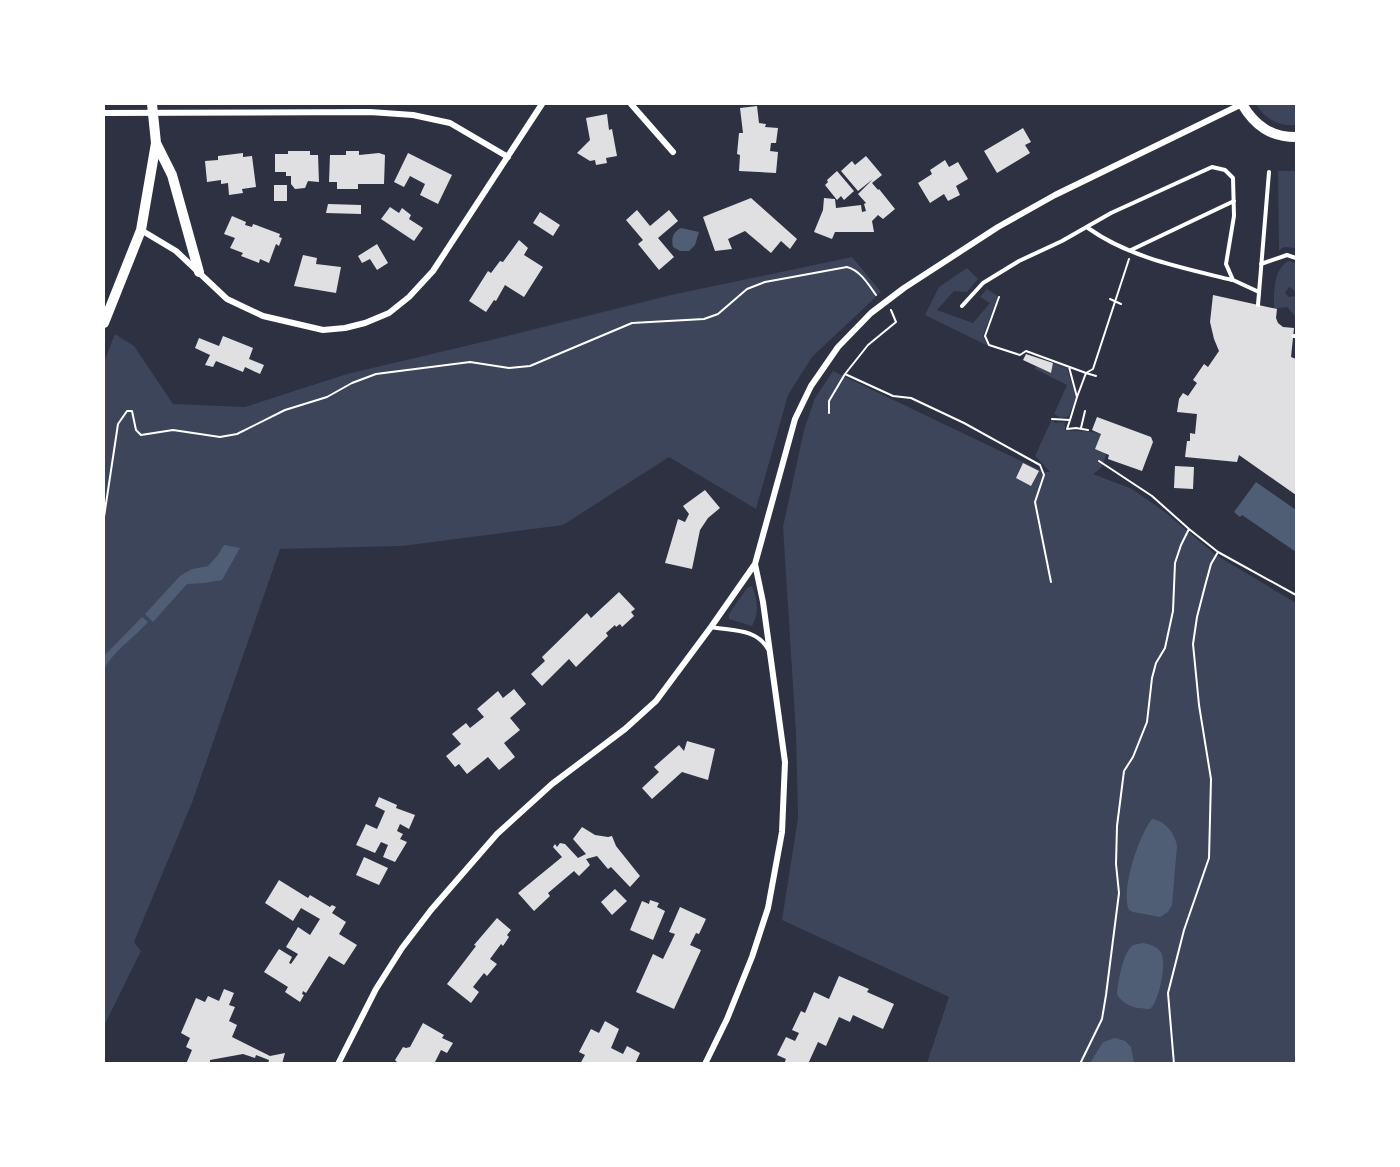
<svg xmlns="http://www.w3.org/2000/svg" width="1400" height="1167" viewBox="0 0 1400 1167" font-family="Inter,sans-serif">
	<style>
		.green { fill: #3c4559 }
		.water { fill: #4f5d75 }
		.building { fill: #e0e0e3 }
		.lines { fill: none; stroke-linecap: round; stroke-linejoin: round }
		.path { stroke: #fff; stroke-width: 2 }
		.service { stroke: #fff; stroke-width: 4 }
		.minor { stroke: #fff; stroke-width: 6 }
		.tertiary { stroke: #fff; stroke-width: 10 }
	</style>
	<rect width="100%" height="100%" fill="#2d3142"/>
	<path class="green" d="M1256 104H1296V125C1279 127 1265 119 1256 104Z
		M1278 171H1296V248L1284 247 1279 251Z
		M852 257 881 292 812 357 788 395 756 509 669 457 563 525 402 546 280 549 193 800 134 942 141 951 104 1026V362L115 334 134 346 173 404 245 407 347 374 491 340 671 295Z
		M1289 261 1296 263V294H1295L1294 290 1289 287 1285 293 1289 297 1296 296V317L1287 307 1274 309C1274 294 1273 268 1289 261Z
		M967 268 978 279 967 292 954 291 937 310 973 323 990 303 980 297 987 289 998 296 983 336 988 346 925 315 939 287Z
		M1053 363 1067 368 1076 397 1069 416 1061 418 1054 414 1067 385 1035 369 1036 366 1051 373Z
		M833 371 1044 472H1050L1035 456 1052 419 1055 423 1065 422V430C1077 432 1090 430 1101 434L1095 449 1106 453C1104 464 1102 469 1093 474L1132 489 1165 512 1216 555 1296 603V1063H927L949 997 782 920 798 818 796 733 783 527 804 430 815 398Z
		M752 586C758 598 759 615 752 626L729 619V614L747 588Z"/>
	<path class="water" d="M681 228 699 232 695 245 689 251H680L673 247C671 238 673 232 681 228Z
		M1256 482 1296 510V552L1242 515 1240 517 1234 512Z
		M224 545 240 548 222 580 205 583 187 584 153 622 145 614 180 576 192 569 208 566 218 555Z
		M142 617 148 622C134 638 114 650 104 669V656Z
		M1152 819C1165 821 1175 833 1177 846L1172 905 1168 912 1160 917 1133 912 1129 910C1120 891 1139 835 1152 819Z
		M1143 943C1149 944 1156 946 1160 951 1168 960 1159 1002 1150 1009 1137 1009 1123 1006 1117 994 1118 983 1123 951 1133 945 1136 944 1140 944 1143 943Z
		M1115 1038 1125 1041 1131 1047 1134 1063H1090L1103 1042Z"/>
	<path class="building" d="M757 106 759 123 766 124 765 127 778 128 776 143H771L770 151 778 152 776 173 739 171 740 155 737 154 739 133H743L740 108Z
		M607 114 609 130 612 129 617 156 606 158 607 163 596 165 595 160 590 161 577 153 590 140 586 118Z
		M1023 128 1031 142 1025 145 1030 153 997 173 984 151Z
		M288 151H310V155H318L319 182 308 181 305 188 295 189 291 184V176H286V172H275V154H288Z
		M346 151H359V155L379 153 385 155 384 184H358V189H337V182H329L330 155H346Z
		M243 153V157L252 156 256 187 242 189 243 193 229 195 228 183 221 184V180L207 182 205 161 218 160V156Z
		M408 153 452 175 438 204 420 195 425 184 410 176 404 187 394 182Z
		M866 156 882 175 872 183 878 190 879 189 895 209 883 219 878 215 872 221 874 232H835L832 239 814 232 823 210 824 198 835 199 836 208 861 205 862 212 866 211 864 204 866 203 858 194 873 179 858 191 841 171 852 161 855 165Z
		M945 160 949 167 958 162 968 179 956 186 960 195 948 201 944 194 930 203 918 183 932 174 930 170Z
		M837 171 854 191 844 200 841 196 837 200 825 185 828 182 827 180Z
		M274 185H287V201H274Z
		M751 198 797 239 790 249 781 241 771 253 745 231 728 239 732 249 715 251 703 217Z
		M328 204 361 205V214L326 213Z
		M390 207 399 213 402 208 411 215 409 219 423 228 414 241 381 219Z
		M637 210 650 226 669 210 678 221 658 238 674 257 659 270 638 244 643 240 626 220Z
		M540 212 560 225 553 236 533 223Z
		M232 216 246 222 245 225 252 227 253 224 280 234 279 237 282 238 279 246 276 244 269 263 260 259 259 263 241 256 243 253 230 248 235 238 224 234Z
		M519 240 528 248 524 255 543 267 524 297 505 285 496 301 494 300 486 312 469 301 488 271 491 273 500 261 503 262Z
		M377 244 388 263 377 270 370 259 362 263 358 256Z
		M303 255 317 258 316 264 341 267 336 293 294 286Z
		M1213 295 1277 309 1276 318 1278 323 1283 327 1294 328 1291 357 1296 359V495L1239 455 1237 462 1185 457 1187 441H1190V433L1195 434 1197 414 1177 412 1179 399 1183 393 1188 396 1197 383 1193 380 1204 364 1208 367 1219 351 1214 339 1210 322Z
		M223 336 253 348 249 359 264 365 260 374 245 367 243 372 216 361 213 367 205 365 210 355 195 348 199 338 219 346Z
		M1026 354 1053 363 1051 373 1023 360Z
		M1097 417 1151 437 1153 442 1142 471 1108 459 1109 455 1095 449 1101 434 1092 430Z
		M1023 463 1039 471 1031 486 1016 478Z
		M1175 466 1194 467 1193 489 1174 488Z
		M705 490 720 508 708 518 700 530 692 569 665 563 678 519 685 522 689 514 683 506Z
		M619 592 635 609 631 612 634 616 622 627 620 624 616 627 615 625 606 633 608 636 576 667 569 659 542 686 531 674 545 661 542 657 587 613 591 618Z
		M514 689 526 704 510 718 520 730 504 743 515 757 499 770 488 757 467 774 459 764 455 767 446 756 461 744 452 734 466 723 470 728 484 717 477 709 498 691 503 698Z
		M687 741 715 749 708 780 682 772 652 799 642 788 659 772 654 767 679 745 684 751Z
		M379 797 397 805 396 808 415 815 409 829 400 824 397 831 403 834 400 839 407 842 395 862 383 857 388 845 381 842 375 853 356 845 366 824 377 829 385 811 375 806Z
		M582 827 595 835 608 837 612 836 616 846 640 876 630 887 611 867 608 869 597 856 586 859 590 865 579 876 574 871 548 893 550 896 534 911 518 893 562 857 553 847 555 844 557 847 560 843 565 844 578 858 586 854 573 839Z
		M364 857 388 868 379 885 356 875Z
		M279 880 308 898 310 895 330 907 332 905 336 907 332 913 346 922 339 934 357 945 344 965 329 956 306 993 303 991 302 994 304 995 300 1002 285 992 288 987 264 972 279 949 292 957 289 963 291 964 298 954 286 947 298 927 310 935 320 919 301 908 293 921 265 903Z
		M615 889 627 901 612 915 601 902Z
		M650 900 659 903 657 907 665 911 653 940 630 930 642 901 649 904Z
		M680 907 706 919 699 934 696 933 690 945 701 950 674 1009 636 992 653 954 663 959 675 934 669 932Z
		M497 918 511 930 507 935 509 937 503 946 501 944 490 959 497 964 487 976 484 973 473 987 479 992 471 1003 447 984 476 946 474 945Z
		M839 976 869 989 867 992 894 1004 883 1029 853 1015 850 1022 839 1017 826 1046 818 1042 808 1064H784L786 1059 777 1055 786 1037 795 1041 799 1033 792 1030 801 1011 805 1013 814 992 829 999Z
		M224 989 234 993 229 1005 235 1007 229 1021 237 1025 232 1037 270 1056 285 1053 282 1064H268L269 1060 256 1055 255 1058 243 1054 210 1060V1064H186L192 1050 186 1047 190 1038 181 1033 196 998 205 1002 208 996 219 1001Z
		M605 1021 619 1029 611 1048 623 1054 627 1046 640 1053 635 1064H580L585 1055 579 1052 591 1029 599 1033Z
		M423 1023 444 1035 442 1038 453 1043 447 1053 441 1050 434 1064H399L395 1060 403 1047 406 1048 410 1047Z"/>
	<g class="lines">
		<path class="path" d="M999 297 985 336 989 345 1020 355 1026 351 1086 373 1093 369 1129 259
			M1110 299 1121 304
			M1069 367 1077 397 1086 373 1096 376
			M845 374 868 345 896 322 891 310
			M829 413V401L845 374 893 396 911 398 964 423 1040 465 1044 475 1035 502 1051 582
			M1052 419 1070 420 1077 397
			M1070 420 1067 429 1076 428 1088 430
			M1081 428 1085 411
			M104 517 118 424 127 411H132L136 430 141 435 173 430 220 437 237 434 285 410 327 397 352 383 376 374 470 362 509 368 530 366 632 323 704 319 718 314 747 289 765 282 847 267C861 271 868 284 876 295
			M1218 552 1296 595
			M1080 1064 1102 1019 1106 995 1119 893 1116 864 1117 826 1124 771 1133 757 1147 722 1152 678 1156 663 1165 648 1173 611 1175 563 1181 545 1189 529 1152 496 1099 461
			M1174 1064 1168 993 1184 930 1209 858 1211 779 1199 705 1193 644 1197 617 1205 586 1211 564 1218 552 1189 529"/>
		<path class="service" d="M1088 228C1130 258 1183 268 1232 280
			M1131 250 1234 201
			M1261 264 1287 255 1296 258
			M1258 305 1269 172
			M962 306 983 283 1019 261 1062 241 1111 213 1212 167 1225 170 1233 178 1234 216 1226 264 1233 280 1259 292
			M1294 336H1296
			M711 627C732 631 756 628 768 649"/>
		<path class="minor" d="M631 104 673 152
			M104 113 370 112 413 115 450 123 508 157
			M141 230 176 251 227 299 263 316 323 330 345 328 365 323 389 313 409 297 433 271 542 104
			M338 1064 376 989 402 948 431 910 497 834 552 784 625 729 656 701 711 627 755 564 795 419 811 386 838 347 871 313 904 288 998 227 1055 195 1242 104
			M705 1064 727 1019 752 957 768 908 782 832 785 762 763 602 755 564"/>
		<path class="tertiary" d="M1242 104C1255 126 1271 137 1296 137
			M156 143 172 175 199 272
			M104 323 141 230 156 143 152 104"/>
	</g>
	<rect width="1400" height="1167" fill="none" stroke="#ffffff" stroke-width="210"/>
</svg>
